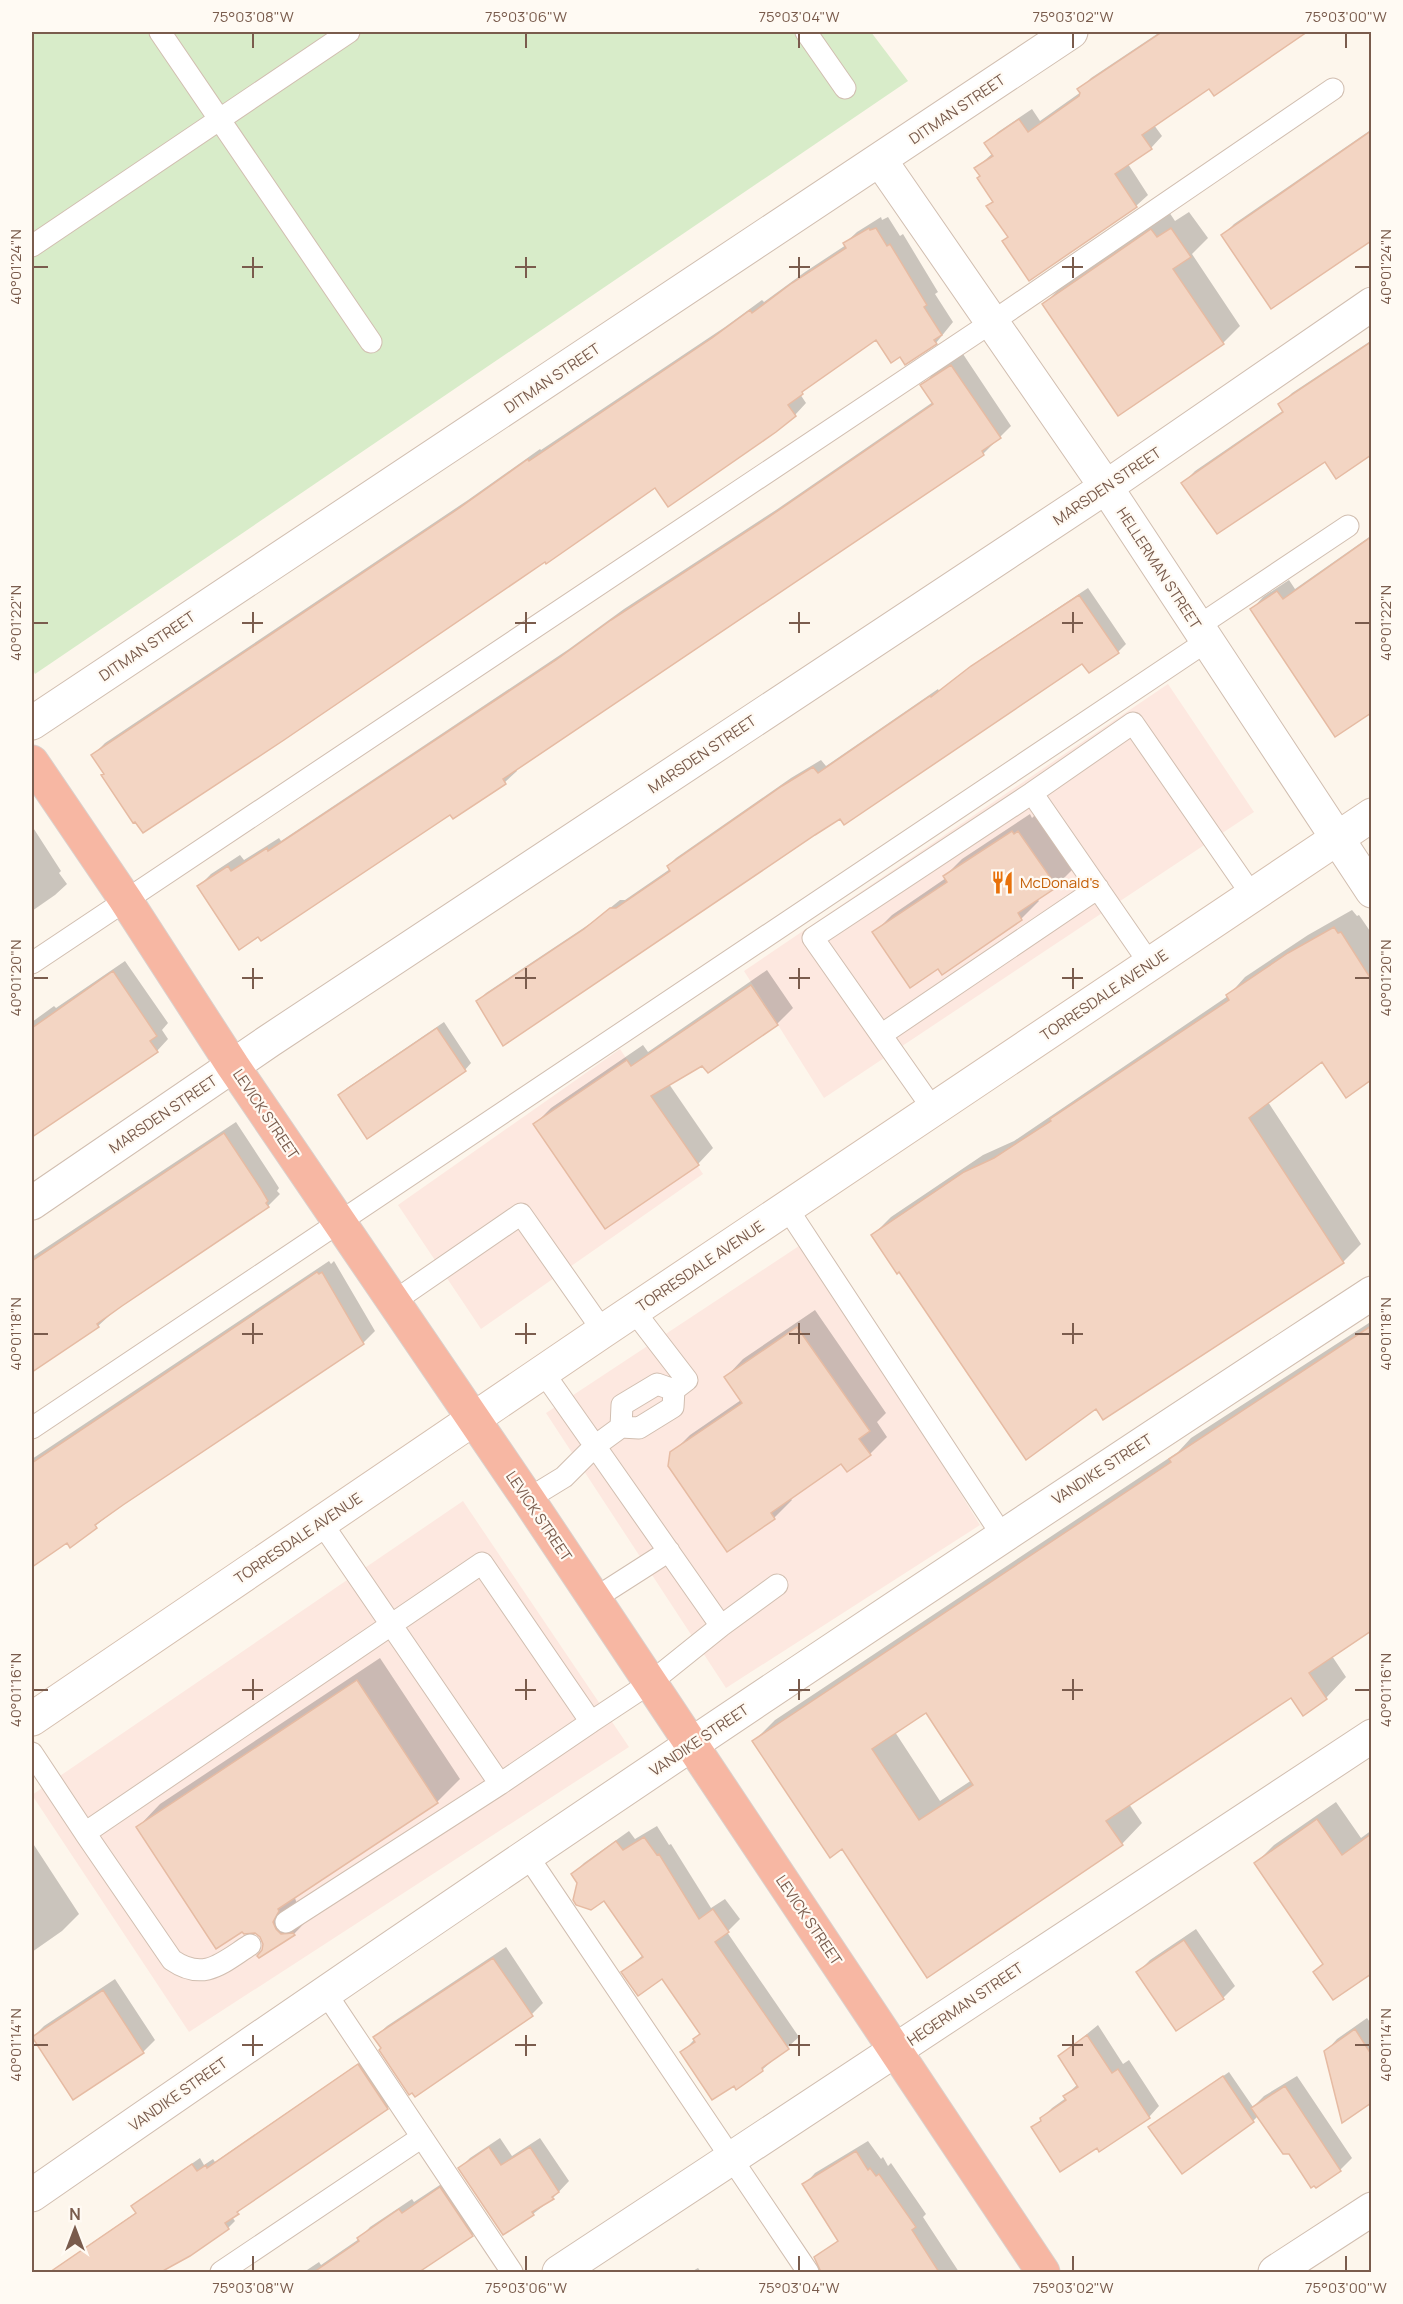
<svg xmlns="http://www.w3.org/2000/svg" width="1403" height="2304" viewBox="0 0 1403 2304" font-family="Manrope,sans-serif">
	<style>
		.commercial { fill: #fde8e0 }
		.green { fill: #d8ecc9 }
		.shadow { fill: #0003; fill-rule: evenodd }
		.building { fill: #f3d5c3; stroke: #e6bba3; stroke-width: 1.5; fill-rule: evenodd }
		.lines { fill: none; stroke-linecap: round; stroke-linejoin: round }
		.lane-casing { stroke: #d1beb0; stroke-width: 23 }
		.street-casing { stroke: #d1beb0; stroke-width: 35 }
		.secondary-casing { stroke: #d6c0b0; stroke-width: 35 }
		.highway-casing { stroke: #dad1cd; stroke-width: 35 }
		.lane { stroke: #fff; stroke-width: 21 }
		.street { stroke: #fff; stroke-width: 33 }
		.secondary { stroke: #fff; stroke-width: 33 }
		.highway { stroke: #f7b7a3; stroke-width: 33 }
		.ticks { fill: none; stroke: #7a5c4d; stroke-width: 2 }
		.labels { text-anchor: middle; dominant-baseline: central; stroke-width: 4.5; stroke-linejoin: round; paint-order: stroke }
		.street-label { font-size: 15px; fill: #7a5c4d; stroke: #fffaf3 }
		.food-label { font-size: 15px; fill: #c56008; stroke: #fffaf3; text-anchor: start }
		.neatline { fill: none; stroke: #7a5c4d; stroke-width: 2 }
		.ticks-label { font-size: 15px; text-anchor: middle; fill: #7a5c4d }
	</style>
	<rect width="100%" height="100%" fill="#fdf6ec"/>
	<path class="commercial" d="M1168 684 1254 812 824 1098 744 971Z
		M620 1049 703 1174 481 1329 398 1205Z
		M805 1242 980 1525 726 1688 546 1413Z
		M463 1501 629 1747 189 2032 32 1795Z"/>
	<path class="green" d="M32 32H871L908 81 35 674 32 668Z"/>
	<path class="shadow" d="M1160 32H1306L1209 87 1154 125 1162 136 1151 148 1128 164 1148 195 1136 206 1004 241 1009 236 988 206 994 200 976 168 993 153 986 144 998 132 1032 109 1040 121 1081 92 1079 90 1091 78Z
		M1372 129V240L1272 307 1223 235 1234 224Z
		M1169 212 1175 221 1189 212 1208 238 1192 254 1240 326 1223 343 1044 304 1061 287Z
		M881 217 882 220 888 217 900 236 903 234 938 292 935 294 953 322 936 343 900 355 877 338 810 384 800 394 806 403 795 415 656 486 545 560 102 775 105 773 93 755 105 743 468 500 540 449 541 450 725 327 762 300 764 302 805 272 846 245 845 243 857 232Z
		M1372 340V453L1337 477 1326 460 1183 483 1195 471 1284 410 1280 405 1292 393Z
		M963 354 1011 426 983 454 516 769 517 771 505 782 453 817 450 813 199 886 211 874 240 855 244 860 279 838 281 841 569 649 624 609 776 510 933 402 922 386 933 374Z
		M1372 535V711L1336 735 1252 609 1263 597 1289 580 1295 589Z
		M1088 588 1126 644 1118 652 1083 661 840 817 478 1001 486 993 594 921 620 900H625L670 869 668 866 676 858 791 778 821 760 826 766 938 689 939 691 981 659Z
		M1030 814 1032 818 1036 814 1073 869 1056 886 1037 899 1039 901 1021 919 942 973 939 967 874 933 892 915 946 878 945 876 962 859Z
		M32 826 61 871 59 873 67 884 55 895 32 911Z
		M1352 910 1357 916 1359 915 1372 934V1079L1346 1096 1322 1060 1268 1102 1361 1244 1343 1262 1096 1407 900 1270 873 1235 891 1217 983 1155 1014 1141 1228 996 1245 977 1308 935Z
		M125 961 168 1023 162 1030 168 1039 157 1051 32 1135V1022L54 1006 56 1008Z
		M767 970 793 1008 777 1024 669 1084 713 1148 698 1164 535 1124 551 1108 643 1045 648 1052Z
		M444 1022 471 1063 465 1070 340 1095 347 1088Z
		M236 1122 272 1177 279 1188 277 1191 280 1194 268 1206 121 1305 98 1326 32 1370V1257Z
		M329 1261 331 1264 334 1261 375 1331 363 1343 122 1504 71 1546 68 1541 32 1565V1459Z
		M815 1310 886 1413 877 1422 887 1437 870 1454 841 1462 790 1498 792 1500 774 1518 727 1550 672 1453 690 1435 741 1400 726 1377 743 1359Z
		M1372 1321V1402L1369 1404 1372 1409V1630L1332 1656 1346 1677 1326 1698 1291 1696 1129 1804 1142 1823 1122 1844 842 1847 754 1741 775 1720 1178 1452 1191 1438ZM926 1711 972 1780 940 1801 895 1732Z
		M380 1658 460 1779 437 1802 298 1894 295 1898 298 1907 316 1911 294 1934 259 1956 263 1951 264 1943 261 1937 138 1827 160 1804Z
		M1336 1802 1361 1838 1372 1830V1972L1333 1998 1324 1963 1256 1863 1274 1845Z
		M657 1826 669 1845 671 1844 711 1908 725 1899 740 1919 727 1932 799 2037 762 2070 682 2053 701 2032 662 1977 623 1972 643 1955 605 1899 578 1883 573 1874 584 1863 629 1831 635 1839Z
		M32 1842 79 1914 62 1931 32 1952Z
		M1196 1929 1235 1986 1223 1998 1177 2029 1138 1972 1150 1960Z
		M506 1947 543 2003 532 2014 383 2048 375 2037 387 2026Z
		M115 1979 155 2040 143 2052 33 2037 44 2026Z
		M1367 2018 1372 2025V2106L1326 2051 1337 2039Z
		M1098 2025 1123 2064 1129 2060 1159 2106 1149 2117 1097 2146 1033 2128 1052 2108 1066 2098 1065 2096 1078 2084 1060 2056Z
		M365 2059 394 2102 387 2108 245 2206 232 2217 235 2221 228 2228 189 2255 158 2272H50L137 2212 133 2206 140 2200 200 2158 204 2165 213 2159 215 2162Z
		M1229 2072 1253 2107 1264 2096 1297 2076 1352 2158 1340 2170 1290 2153 1258 2116 1253 2121 1150 2127Z
		M500 2138 512 2156 540 2138 569 2181 553 2198 533 2214 460 2168 470 2158Z
		M868 2141 881 2159 883 2157 888 2166 891 2163 926 2214 923 2217 959 2272H855L835 2244 840 2240 804 2185 815 2173Z
		M452 2177 483 2223 472 2235 419 2272H304L319 2262 321 2265 359 2239 370 2227 412 2199 414 2202Z
		M698 2268 701 2272H691Z"/>
	<path class="building" d="M1162 32H1307L1214 96 1209 89 1142 135 1152 149 1115 174 1137 207 1029 281 1002 241 1008 237 986 206 993 202 977 178 980 176 974 168 993 156 984 143 1019 119 1028 132 1079 96 1080 93 1077 89Z
		M1371 131V241L1271 309 1221 235Z
		M869 228 870 230 876 228 887 246 890 244 927 305 924 307 942 335 934 340 937 344 905 365 900 357 891 363 876 340 802 392 803 394 788 405 796 416 776 432 668 507 655 488 546 564 545 562 284 740 143 833 135 822 133 823 101 775 104 774 91 755 455 511 528 459 529 461 712 338 750 310 752 313 792 283 846 248 843 243Z
		M1171 228 1191 257 1173 269 1224 344 1118 416 1042 304 1151 229 1157 237Z
		M1371 342V455L1336 479 1325 462 1217 534 1181 483 1283 412 1278 404Z
		M951 365 1001 438 982 451 984 455 503 779 506 784 453 819 450 815 261 941 258 937 239 950 197 886 228 866 231 871 267 848 268 851 556 660 611 620 763 521 933 404 920 385Z
		M1371 537V713L1335 737 1250 609 1277 591 1283 599Z
		M1079 595 1119 653 1089 673 1082 664 844 825 840 819 815 835 503 1046 476 1001 584 929 610 908H616L670 871 667 866 782 786 813 767 818 773 930 696 931 697 971 666Z
		M1012 831 1014 834 1018 831 1057 887 1018 913 1022 920 942 975 938 969 910 988 872 932 947 882 943 876Z
		M1334 927 1338 933 1341 932 1371 979V1080L1346 1098 1322 1062 1249 1118 1344 1263 1103 1420 1096 1409 1026 1460 899 1272 897 1274 871 1235 964 1172 994 1158 1051 1121 1050 1119 1229 1000 1226 995 1288 953Z
		M113 971 157 1036 150 1041 158 1052 32 1137V1028Z
		M751 985 778 1025 708 1073 702 1066 651 1096 699 1165 605 1229 533 1124 627 1060 631 1066Z
		M437 1028 466 1071 367 1139 338 1095Z
		M224 1133 261 1189 268 1201 266 1203 269 1207 122 1306 97 1324 99 1327 32 1372V1261Z
		M317 1272 319 1274 322 1272 364 1344 123 1505 95 1525 97 1528 70 1548 67 1543 32 1567V1463Z
		M1371 1326V1631L1309 1673 1327 1699 1303 1716 1291 1698 1106 1821 1123 1845 927 1978 842 1849 830 1858 752 1741 1171 1462 1169 1459ZM926 1713 973 1785 919 1820 872 1749Z
		M797 1327 870 1431 859 1439 871 1455 847 1472 841 1464 771 1513 775 1519 727 1552 668 1466 670 1452 742 1403 724 1377Z
		M357 1680 438 1803 278 1909 279 1911 273 1922 276 1929 281 1934 293 1933 295 1935 259 1958 257 1956 262 1950 263 1944 260 1937 255 1933 244 1934 242 1932 216 1949 136 1827Z
		M1317 1819 1342 1855 1371 1834V1974L1333 2000 1313 1972 1323 1964 1254 1863Z
		M644 1837 657 1855 659 1854 699 1919 713 1909 729 1932 715 1942 789 2049 762 2068 763 2071 736 2090 734 2086 712 2100 680 2052 695 2042 693 2039 700 2034 662 1979 638 1996 621 1972 643 1957 604 1901 591 1910 576 1905 573 1900 577 1883 571 1874 616 1841 623 1850Z
		M1184 1940 1224 1999 1176 2031 1136 1972Z
		M493 1958 533 2016 415 2097 412 2093 409 2095 379 2050 381 2048 373 2037Z
		M103 1990 144 2053 73 2100 32 2037Z
		M1355 2029 1371 2054V2103L1342 2123 1324 2051Z
		M1087 2035 1112 2073 1118 2069 1150 2118 1099 2152 1097 2148 1060 2172 1031 2127 1041 2121 1040 2118 1066 2100 1063 2096 1078 2087 1058 2056Z
		M358 2064 388 2109 237 2212 239 2214 225 2223 229 2229 190 2256 161 2272H50L136 2213 131 2206 192 2164 197 2171 206 2165 207 2168Z
		M1223 2076 1254 2122 1182 2174 1148 2127Z
		M1285 2086 1341 2171 1316 2188 1314 2186 1311 2188 1289 2154H1283L1251 2108Z
		M489 2147 501 2165 530 2147 559 2192 552 2197 554 2199 532 2212 534 2215 503 2235 458 2168Z
		M856 2151 868 2170 870 2168 876 2176 879 2174 916 2227 912 2230 939 2272H821L814 2257 838 2241 802 2184Z
		M440 2187 473 2236 419 2272H314L359 2241 357 2238 399 2209 402 2213Z"/>
	<g class="lines">
		<defs>
			<path id="lane" d="M160 32 371 342
				M806 32 845 88
				M32 246 349 32
				M1197 627 1348 526
				M32 963 992 322 1333 89
				M1150 964 1032 793 1133 723 1252 895
				M881 1035 1098 888
				M933 1109 813 938 1032 793
				M787 1208 1002 1535
				M393 1302 521 1214 603 1331
				M543 1372 595 1446 621 1427 639 1428 673 1407 674 1390 687 1380 634 1311
				M621 1427 622 1405 657 1384 674 1390
				M32 1428 1207 641
				M321 1522 500 1784 591 1722
				M594 1599 669 1551
				M721 1626 777 1585
				M32 1753 85 1833 482 1563 591 1722 650 1683 721 1626 595 1446 564 1477 528 1499
				M85 1833 172 1960C204 1982 222 1963 250 1945
				M527 1855 808 2272
				M286 1922 500 1784
				M325 1992 512 2272
				M221 2272 422 2137"/>
			<path id="street" d="M880 160 1106 487 1372 891
				M32 723 1071 32
				M32 1203 269 1041 1106 487 1372 304
				M32 2195C474 1888 921 1588 1372 1293
				M559 2272 1372 1736
				M1275 2272 1372 2209"/>
			<path id="secondary" d="M32 1719 603 1331 1372 815"/>
			<path id="highway" d="M32 762 125 899 233 1066 528 1499 1043 2272"/>
		</defs>
		<use href="#lane" class="lane-casing"/>
		<use href="#street" class="street-casing"/>
		<use href="#secondary" class="secondary-casing"/>
		<use href="#highway" class="highway-casing"/>
		<use href="#lane" class="lane"/>
		<use href="#street" class="street"/>
		<use href="#secondary" class="secondary"/>
		<use href="#highway" class="highway"/>
	</g>
	<path class="ticks" d="M253 33V48M526 33V48M799 33V48M1073 33V48M1346 33V48M253 257V278M526 257V278M799 257V278M1073 257V278M33 267H48M242 267H263M515 267H536M789 267H810M1062 267H1083M1355 267H1370M253 612V633M526 612V633M799 612V633M1073 612V633M33 623H48M242 623H263M515 623H536M789 623H810M1062 623H1083M1355 623H1370M253 968V989M526 968V989M799 968V989M1073 968V989M33 978H48M242 978H263M515 978H536M789 978H810M1062 978H1083M1355 978H1370M253 1323V1344M526 1323V1344M799 1323V1344M1073 1323V1344M33 1334H48M242 1334H263M515 1334H536M789 1334H810M1062 1334H1083M1355 1334H1370M253 1679V1700M526 1679V1700M799 1679V1700M1073 1679V1700M33 1690H48M242 1690H263M515 1690H536M789 1690H810M1062 1690H1083M1355 1690H1370M253 2035V2056M526 2035V2056M799 2035V2056M1073 2035V2056M33 2045H48M242 2045H263M515 2045H536M789 2045H810M1062 2045H1083M1355 2045H1370M253 2256V2271M526 2256V2271M799 2256V2271M1073 2256V2271M1346 2256V2271"/>
	<defs>
		<symbol id="restaurant-bare" viewBox="-9 -9 18 18"><path d="M-5-6h1v4h1v-4h1v4h1v-4h1v5L-1.5 .5V6h-2V.5L-5-1ZM5-6V6H3V1.5H1.5Q1.5-4 5-6Z" fill="#e8710a" stroke="#fffaf3" stroke-width="2.5" paint-order="stroke"/></symbol>
	</defs>
	<g fill-rule="evenodd">
		<use href="#restaurant-bare" x="986" y="866" width="33" height="33"/>
	</g>
	<g class="labels">
		<g class="street-label">
			<text transform="translate(957 109) rotate(-34)">DITMAN STREET</text>
			<text transform="translate(552 378) rotate(-34)">DITMAN STREET</text>
			<text transform="translate(1107 486) rotate(-34)">MARSDEN STREET</text>
			<text transform="translate(1159 568) rotate(57)">HELLERMAN STREET</text>
			<text transform="translate(147 646) rotate(-34)">DITMAN STREET</text>
			<text transform="translate(702 754) rotate(-34)">MARSDEN STREET</text>
			<text transform="translate(1104 995) rotate(-34)">TORRESDALE AVENUE</text>
			<text transform="translate(163 1114) rotate(-34)">MARSDEN STREET</text>
			<text transform="translate(266 1114) rotate(56)">LEVICK STREET</text>
			<text transform="translate(700 1266) rotate(-34)">TORRESDALE AVENUE</text>
			<text transform="translate(1102 1469) rotate(-33)">VANDIKE STREET</text>
			<text transform="translate(539 1516) rotate(56)">LEVICK STREET</text>
			<text transform="translate(298 1538) rotate(-34)">TORRESDALE AVENUE</text>
			<text transform="translate(699 1740) rotate(-34)">VANDIKE STREET</text>
			<text transform="translate(809 1920) rotate(56)">LEVICK STREET</text>
			<text transform="translate(965 2004) rotate(-34)">HEGERMAN STREET</text>
			<text transform="translate(178 2094) rotate(-35)">VANDIKE STREET</text>
		</g>
		<g class="food-label">
			<text x="1020" y="882">McDonald's</text>
		</g>
	</g>
	<rect width="1403" height="2304" fill="none" stroke="#fffaf3" stroke-width="66"/>
	<g transform="translate(75 2229)" stroke="#fffaf3" stroke-width="4.5" paint-order="stroke">
	<path d="M0-4.5L10 22L0 15L-10 22Z" fill="#7a5c4d"/>
	<text y="-9" font-size="16" font-weight="bold" text-anchor="middle" fill="#7a5c4d">N</text>
	</g>
	<rect x="33" y="33" width="1337" height="2238" class="neatline"/>
	<g class="ticks-label">
		<text x="253" y="22">75°03'08"W</text>
		<text x="526" y="22">75°03'06"W</text>
		<text x="799" y="22">75°03'04"W</text>
		<text x="1073" y="22">75°03'02"W</text>
		<text x="1346" y="22">75°03'00"W</text>
		<text transform="translate(16 267) rotate(-90)" y="5">40°01'24"N</text>
		<text transform="translate(1386 267) rotate(-90)" y="5">40°01'24"N</text>
		<text transform="translate(16 623) rotate(-90)" y="5">40°01'22"N</text>
		<text transform="translate(1386 623) rotate(-90)" y="5">40°01'22"N</text>
		<text transform="translate(16 978) rotate(-90)" y="5">40°01'20"N</text>
		<text transform="translate(1386 978) rotate(-90)" y="5">40°01'20"N</text>
		<text transform="translate(16 1334) rotate(-90)" y="5">40°01'18"N</text>
		<text transform="translate(1386 1334) rotate(-90)" y="5">40°01'18"N</text>
		<text transform="translate(16 1690) rotate(-90)" y="5">40°01'16"N</text>
		<text transform="translate(1386 1690) rotate(-90)" y="5">40°01'16"N</text>
		<text transform="translate(16 2045) rotate(-90)" y="5">40°01'14"N</text>
		<text transform="translate(1386 2045) rotate(-90)" y="5">40°01'14"N</text>
		<text x="253" y="2293">75°03'08"W</text>
		<text x="526" y="2293">75°03'06"W</text>
		<text x="799" y="2293">75°03'04"W</text>
		<text x="1073" y="2293">75°03'02"W</text>
		<text x="1346" y="2293">75°03'00"W</text>
	</g>
</svg>
